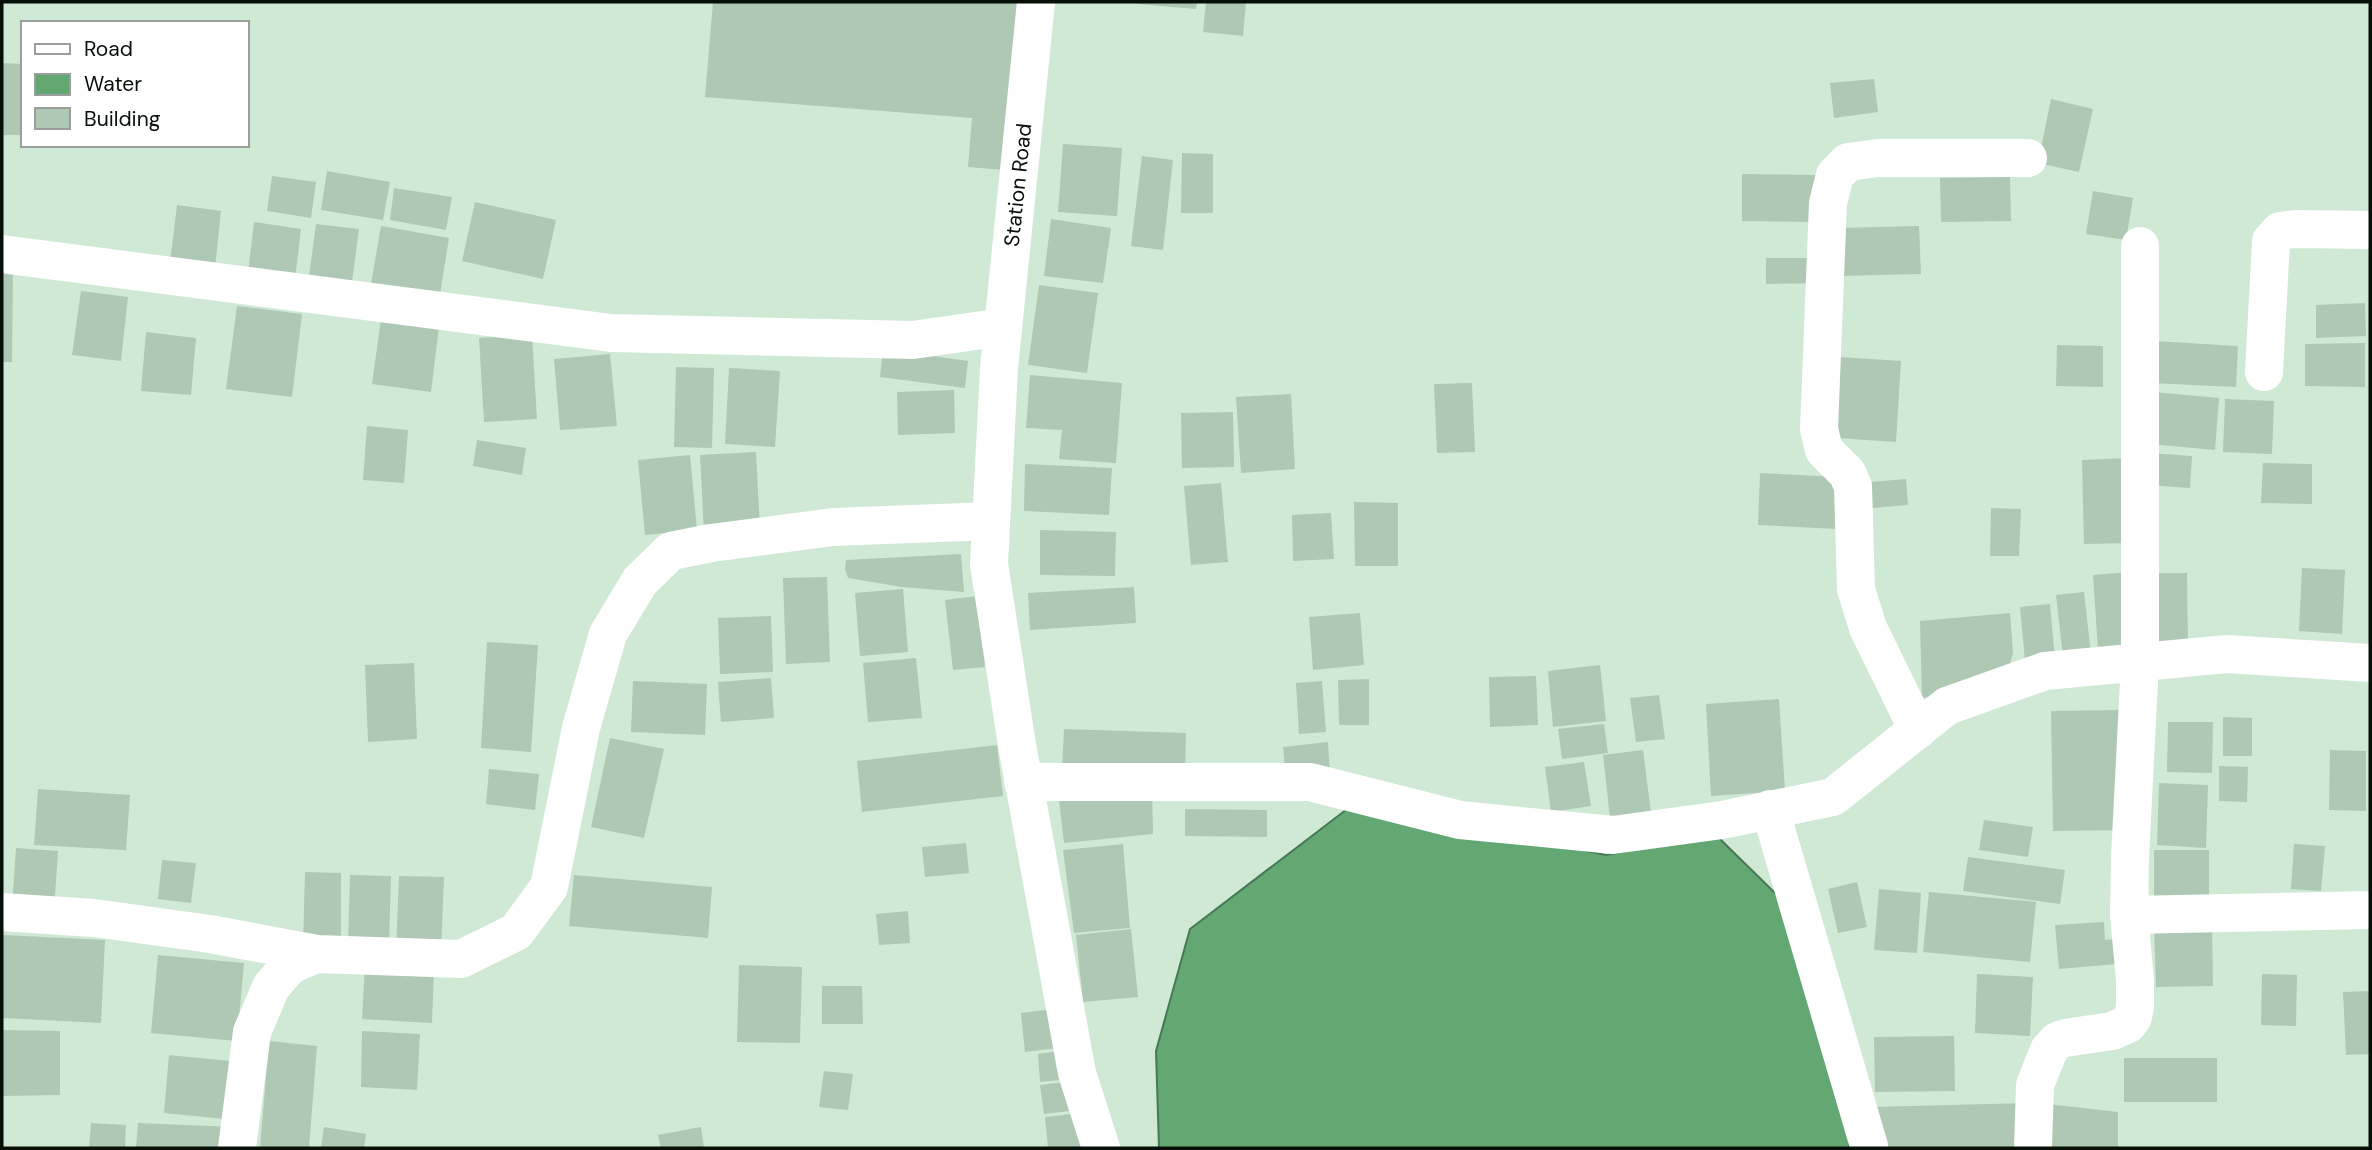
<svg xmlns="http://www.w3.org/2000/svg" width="2372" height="1150" viewBox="0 0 2372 1150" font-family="'DM Sans',sans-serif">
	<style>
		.water { fill: #63a773; stroke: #477953; stroke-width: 2 }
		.building { fill: #aec8b3 }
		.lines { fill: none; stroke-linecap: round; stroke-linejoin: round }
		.minor { stroke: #fff; stroke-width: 38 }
		.major { stroke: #fff; stroke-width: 38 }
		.labels { text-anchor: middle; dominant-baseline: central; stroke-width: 7; stroke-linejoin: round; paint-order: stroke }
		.street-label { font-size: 21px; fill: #060f08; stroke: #fff }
	</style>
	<rect width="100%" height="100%" fill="#cfe9d4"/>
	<path class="water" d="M1355 803 1606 855 1715 834 1781 899 1851 1128 1849 1148H1159L1156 1051 1190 929Z"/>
	<path class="building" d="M713 2H1017L1004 170 968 167 972 118 705 97Z
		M1137 2H1197L1196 9 1137 4Z
		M1206 2H1246L1243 36 1203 32Z
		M2 63 23 64V135H2Z
		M1874 79 1878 112 1834 118 1830 83Z
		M2051 99 2093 109 2079 172 2038 163Z
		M1063 144 1122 148 1117 216 1058 212Z
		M1182 153 1213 154V213H1181Z
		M1142 156 1173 160 1163 250 1131 246Z
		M327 171 390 182 383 220 321 210Z
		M1742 174 1820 175 1819 222 1742 221Z
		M272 176 316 182 311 218 267 211Z
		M2010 177 2011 221 1941 222 1940 178Z
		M394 188 452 197 446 230 390 220Z
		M2093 191 2133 198 2126 240 2086 234Z
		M475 202 556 220 543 279 462 261Z
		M177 205 221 211 215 268 170 263Z
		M1051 219 1111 228 1103 283 1044 276Z
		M254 222 301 229 295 280 248 273Z
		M316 224 359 229 351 289 308 284Z
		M381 226 449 238 439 301 370 290Z
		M1919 226 1921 274 1839 276 1837 228Z
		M1766 258H1820L1821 283 1766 284Z
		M2 269H13L12 362H2Z
		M1039 285 1098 293 1087 373 1028 365Z
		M81 291 128 297 121 361 72 355Z
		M2365 303 2366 336 2316 338V305Z
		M237 306 302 314 292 397 226 389Z
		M381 319 439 327 431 392 372 384Z
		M146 332 196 338 191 395 141 391Z
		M532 335 537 419 484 422 479 338Z
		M2154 341 2238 346 2236 387 2152 383Z
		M2365 343V387L2305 386V344Z
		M2057 345 2103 346V387L2056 386Z
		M883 349 968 361 965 388 880 377Z
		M610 354 617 426 560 430 554 359Z
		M1840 357 1901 361 1896 442 1836 438Z
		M676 367 714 368 712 448 674 447Z
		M729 368 780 371 775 447 725 444Z
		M1030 375 1122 383 1116 463 1059 459 1062 430 1026 428Z
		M1472 383 1475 452 1437 453 1434 384Z
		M954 390 955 433 898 435 897 392Z
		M2154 392 2219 398 2215 450 2150 444Z
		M1291 394 1295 469 1241 473 1236 397Z
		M2225 399 2274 401 2272 454 2223 452Z
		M1233 412 1234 467 1182 468 1181 413Z
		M367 426 408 430 404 483 363 480Z
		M477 440 526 448 522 475 473 466Z
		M756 452 760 529 704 532 700 455Z
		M2149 453 2192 456 2190 488 2147 485Z
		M690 455 697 530 645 535 638 460Z
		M2129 458 2132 543 2084 544 2082 460Z
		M2263 463 2312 464V504L2261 503Z
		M1025 464 1112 468 1109 515 1024 511Z
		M1760 473 1839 477 1837 529 1758 525Z
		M1906 479 1908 505 1872 508 1870 482Z
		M1221 483 1228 562 1191 565 1184 486Z
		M1354 502 1398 503V566H1355Z
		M1991 508 2021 509 2019 556H1990Z
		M1331 513 1334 559 1293 561 1292 515Z
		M1040 530 1116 532 1115 576 1040 575Z
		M961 554 964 592 902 587 848 578 845 569 846 560Z
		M2302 568 2345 570 2342 634 2299 631Z
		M2129 572 2134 647 2098 650 2093 575Z
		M2145 573H2187L2188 646H2145Z
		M827 577 830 662 786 664 783 578Z
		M1134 587 1136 623 1030 630 1028 593Z
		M903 589 908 652 860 656 855 593Z
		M2084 592 2091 654 2063 657 2056 595Z
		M977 596 985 667 953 670 945 600Z
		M2050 604 2055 658 2025 661 2020 607Z
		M1360 613 1364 665 1313 670 1309 617Z
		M2010 613 2013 653 2008 672 1947 696 1922 698 1920 621Z
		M771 616 773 672 720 674 718 618Z
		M487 642 538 645 531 752 481 748Z
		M916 658 922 718 868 722 863 663Z
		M414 663 417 739 368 742 365 665Z
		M1600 665 1606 721 1553 727 1548 671Z
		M1536 676 1538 725 1490 727 1489 677Z
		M771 678 774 718 721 722 718 682Z
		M1369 679V725H1339L1338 680Z
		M633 681 707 684 705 735 631 732Z
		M1322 681 1326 732 1299 734 1296 683Z
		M1659 695 1665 739 1636 742 1630 698Z
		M1779 699 1785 791 1711 796 1706 704Z
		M2123 710 2126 830 2053 831 2051 711Z
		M2223 717 2252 718V756H2223Z
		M2168 722H2213L2212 773 2167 772Z
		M1604 724 1608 753 1562 759 1558 729Z
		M1064 729 1186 733 1185 776 1062 771Z
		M610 738 664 749 644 838 591 827Z
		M1328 742 1330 777 1286 781 1283 747Z
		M997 745 1003 796 862 812 857 761Z
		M1643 750 1651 813 1610 818 1603 755Z
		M2330 750 2366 751V811L2329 810Z
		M1584 762 1591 806 1551 812 1545 767Z
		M2219 766 2248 767 2247 802 2219 801Z
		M489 769 539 774 535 810 486 804Z
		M2159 783 2208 785 2206 848 2157 845Z
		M1152 787 1153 834 1064 843 1058 791Z
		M38 789 130 795 126 850 34 845Z
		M1185 809 1267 810V837L1185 836Z
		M1984 820 2033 827 2028 857 1979 850Z
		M966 843 969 873 925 877 922 847Z
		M1123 844 1130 928 1074 933 1063 850Z
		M2294 844 2325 846 2321 891 2291 889Z
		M16 848 58 851 54 910 12 907Z
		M2154 850H2209V909H2154Z
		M1968 857 2065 870 2060 904 1963 891Z
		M162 860 196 863 191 903 158 899Z
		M305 872 341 873V945H303Z
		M350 875 391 876 389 946 348 945Z
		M574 875 712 887 708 938 569 926Z
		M399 876 444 877 441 953 396 952Z
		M1857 882 1867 927 1838 933 1828 889Z
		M1879 889 1921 893 1917 953 1874 950Z
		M1929 892 2036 902 2030 962 1923 952Z
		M908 911 910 943 879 945 876 914Z
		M2104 922 2105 940 2114 939 2116 964 2059 969 2055 925Z
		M2212 923 2213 986 2156 987 2154 925Z
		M1131 929 1138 997 1083 1002 1076 935Z
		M3 935 105 940 101 1023 2 1018Z
		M158 955 244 963 237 1041 151 1033Z
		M365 965 434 968 432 1023 362 1019Z
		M739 965 802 967 800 1043 737 1042Z
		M1977 974 2033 977 2030 1036 1975 1033Z
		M2262 974 2297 975 2296 1026 2261 1025Z
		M822 986H862L863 1024H822Z
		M2370 991V1054L2346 1055 2343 992Z
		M1062 1008 1066 1047 1025 1052 1021 1013Z
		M2 1030 60 1031V1095L2 1096Z
		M362 1031 420 1034 417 1090 361 1087Z
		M1954 1036 1955 1091 1875 1092 1874 1037Z
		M269 1041 317 1046 309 1148H260Z
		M1067 1050 1070 1079 1040 1082 1038 1054Z
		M169 1055 240 1062 235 1120 164 1113Z
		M2124 1058H2217V1102H2124Z
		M824 1071 853 1074 848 1110 819 1107Z
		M1074 1081 1078 1110 1044 1114 1040 1085Z
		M2027 1103 2023 1148H1874L1873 1107Z
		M2048 1104 2118 1112V1148H2045Z
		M1079 1113 1082 1148H1048L1045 1117Z
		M91 1123 126 1125 125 1148H89Z
		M138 1123 233 1127 232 1148H136Z
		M324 1127 366 1134 364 1148H321Z
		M701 1127 704 1148H661L658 1135Z"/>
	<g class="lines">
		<path class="minor" d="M2 254 611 333 913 340 1003 327
			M2264 372 2271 241 2280 231 2295 229 2370 230
			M1918 730 1868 628 1856 589 1853 486 1847 473 1824 450 1819 429 1828 203 1835 175 1848 162 1878 158H2028
			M1023 782H1310L1460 820 1613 835 1722 820 1833 797 1947 706 2045 671 2227 654 2370 663
			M1770 809 1869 1146
			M2 912 94 918 210 934 317 954
			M2129 915 2370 910
			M237 1148 252 1032 271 987 290 965 317 954 461 959 516 932 549 887 581 728 608 634 640 581 671 551 711 543 833 527 991 521
			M2033 1148 2035 1085 2049 1050 2057 1041 2065 1038 2112 1031 2128 1024 2133 1017 2135 1006V980L2129 915 2130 858 2140 662V246"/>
		<path class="major" d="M1036 2 999 368 989 564 1017 745 1077 1073 1101 1148"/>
	</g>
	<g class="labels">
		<g class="street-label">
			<text transform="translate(1018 185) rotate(-84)">Station Road</text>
		</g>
	</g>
	<rect width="2372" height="1150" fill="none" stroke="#060f08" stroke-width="7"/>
	<rect x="21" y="21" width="228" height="126" fill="#ffffff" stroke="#9b9f9c" stroke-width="2"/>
	<rect x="35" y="44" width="35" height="10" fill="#ffffff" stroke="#9b9f9c" stroke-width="2"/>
	<text x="84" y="56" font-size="21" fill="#060f08">Road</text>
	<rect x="35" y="74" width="35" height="21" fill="#63a773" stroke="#9b9f9c" stroke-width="2"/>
	<text x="84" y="91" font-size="21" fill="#060f08">Water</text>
	<rect x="35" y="108" width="35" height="21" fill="#aec8b3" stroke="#9b9f9c" stroke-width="2"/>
	<text x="84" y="126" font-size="21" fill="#060f08">Building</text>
</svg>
